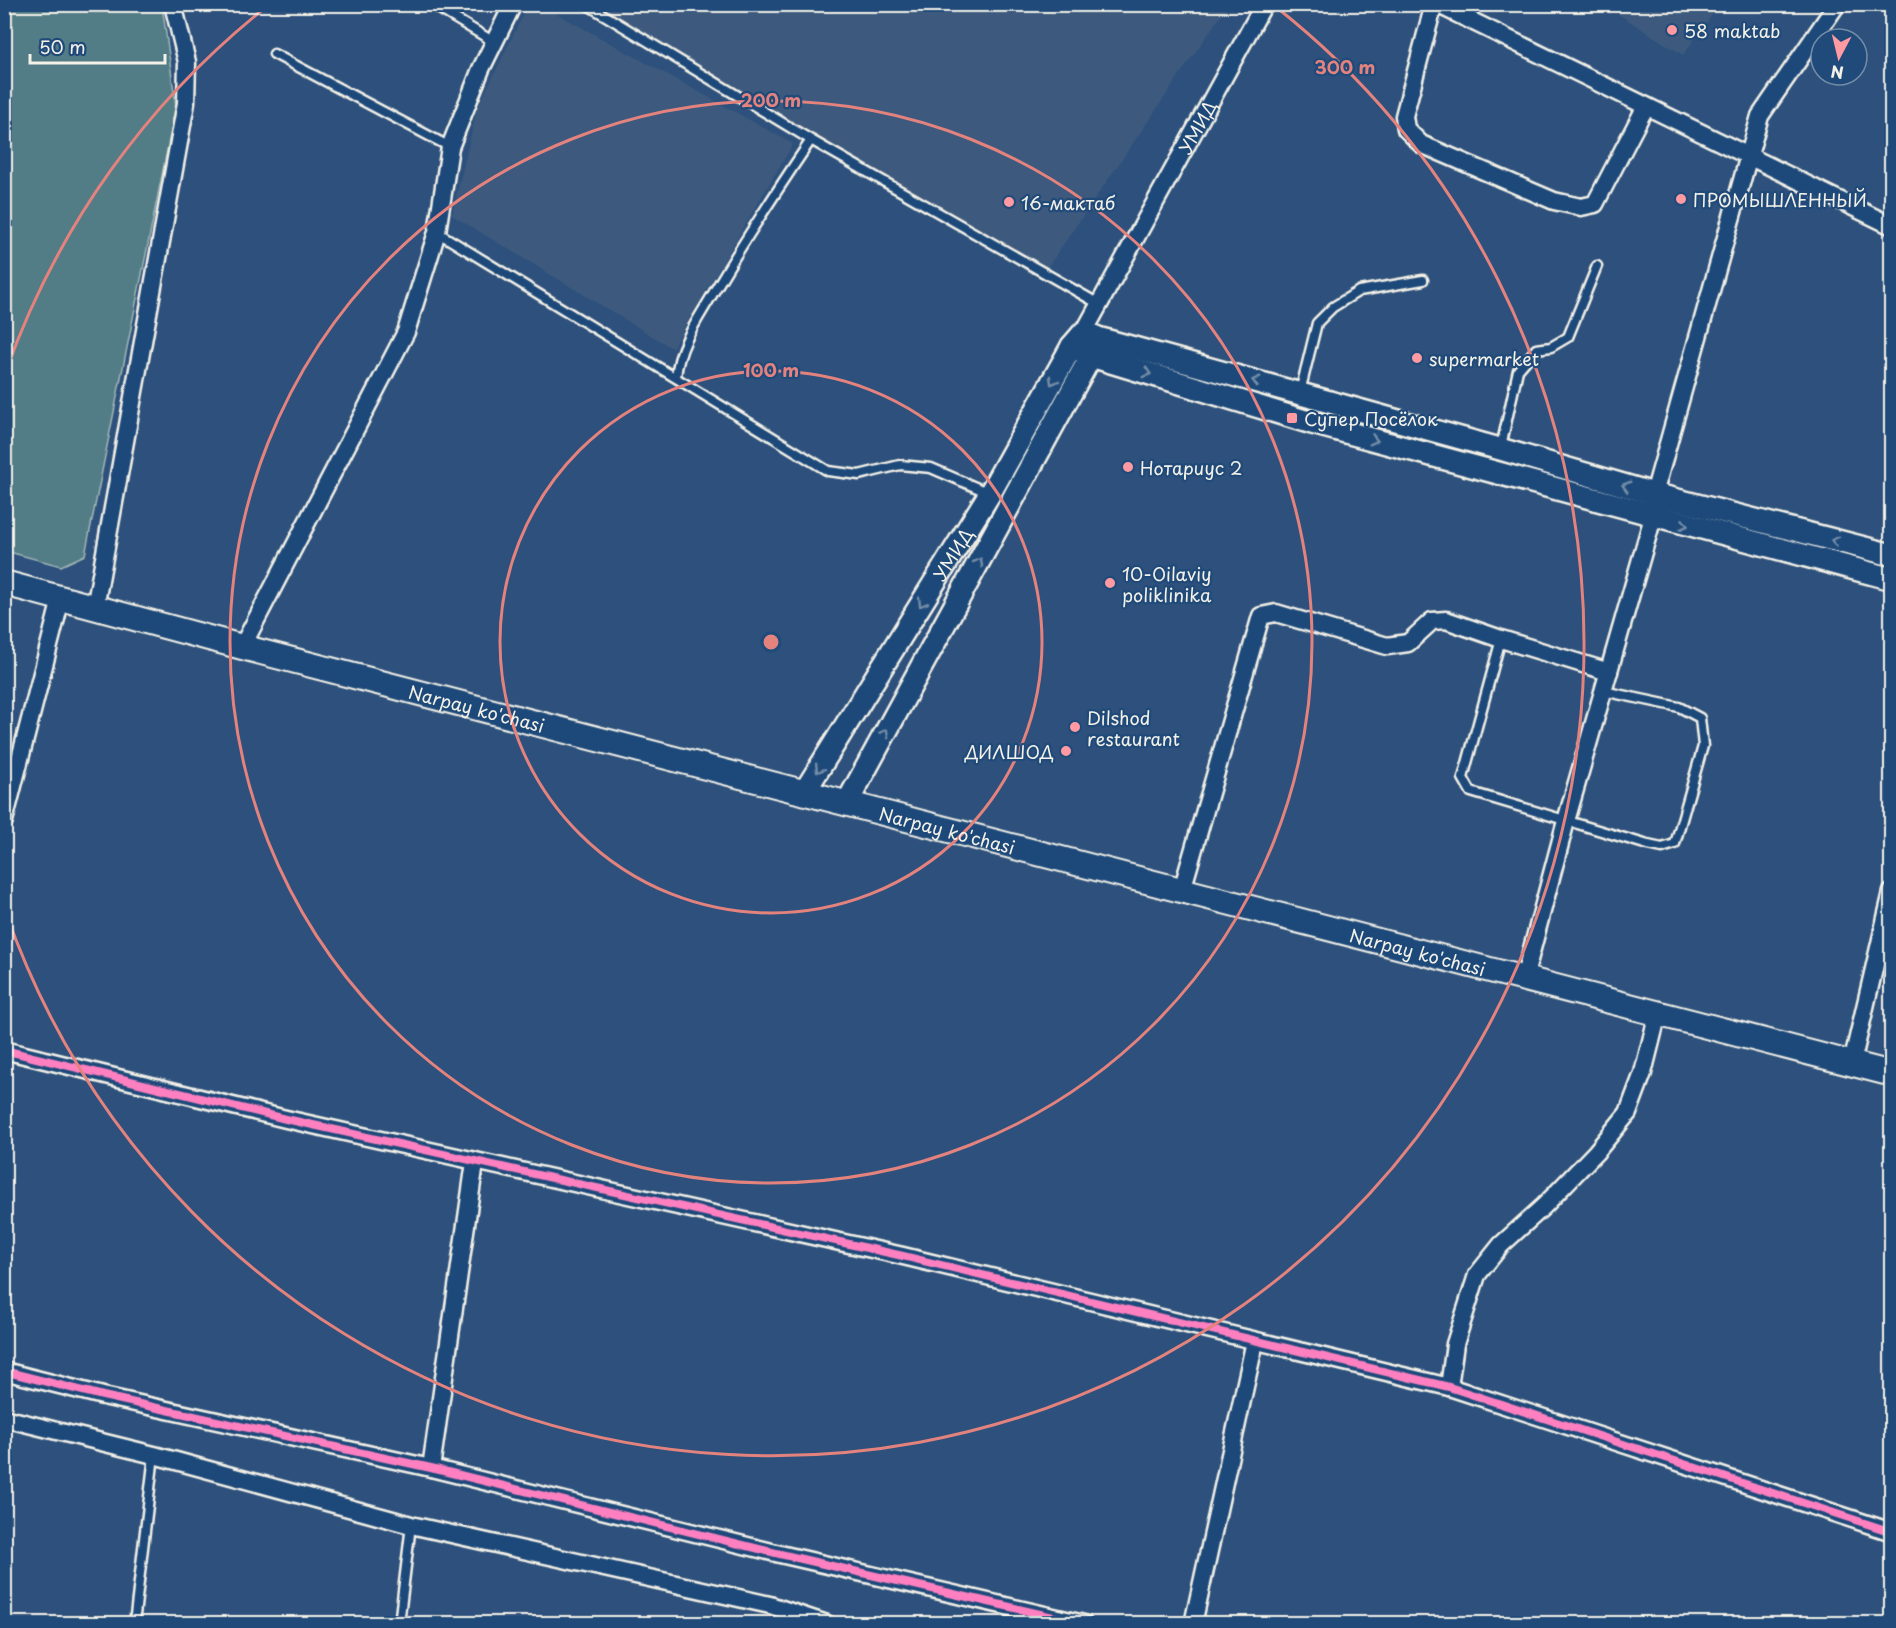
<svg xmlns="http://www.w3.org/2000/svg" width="1896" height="1628" viewBox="0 0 1896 1628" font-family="'Playpen Sans',sans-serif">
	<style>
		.built { fill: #3e5a7e }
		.green { fill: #527d86; stroke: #a3b7b7; stroke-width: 1.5 }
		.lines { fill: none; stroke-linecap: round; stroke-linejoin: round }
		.service-casing { stroke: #f4f1e8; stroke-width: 13 }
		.minor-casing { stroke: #f4f1e8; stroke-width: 21 }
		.tertiary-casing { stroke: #f4f1e8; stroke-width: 26 }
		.secondary-casing { stroke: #f4f1e8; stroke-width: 28 }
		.service { stroke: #1f4a7a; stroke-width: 8 }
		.minor { stroke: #1f4a7a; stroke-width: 16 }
		.tertiary { stroke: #1f4a7a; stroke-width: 21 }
		.secondary { stroke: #1f4a7a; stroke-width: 24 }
		.cycleway-casing { stroke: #1f4a7a; stroke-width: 11 }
		.cycleway { stroke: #ff80c0; stroke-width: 8 }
		.oneway { stroke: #748da6 }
		.ring { fill: none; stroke: #e4827e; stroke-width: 3 }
		.poi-dot { fill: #ff9aa2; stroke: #1f4a7a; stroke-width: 2 }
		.labels { text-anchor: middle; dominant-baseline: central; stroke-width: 4.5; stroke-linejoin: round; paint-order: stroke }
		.poi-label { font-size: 18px; fill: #f4f1e8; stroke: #1f4a7a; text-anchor: start }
		.street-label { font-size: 18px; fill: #f4f1e8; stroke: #1f4a7a }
		.centre { fill: #e4827e; stroke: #1f4a7a; stroke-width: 3 }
		.ring-label { font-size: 18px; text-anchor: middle; font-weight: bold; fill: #e4827e; stroke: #1f4a7a; stroke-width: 4.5; stroke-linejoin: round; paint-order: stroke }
	</style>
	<rect width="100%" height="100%" fill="#2d517c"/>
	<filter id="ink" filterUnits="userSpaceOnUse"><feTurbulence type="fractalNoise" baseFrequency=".0167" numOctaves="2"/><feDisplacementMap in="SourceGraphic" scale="12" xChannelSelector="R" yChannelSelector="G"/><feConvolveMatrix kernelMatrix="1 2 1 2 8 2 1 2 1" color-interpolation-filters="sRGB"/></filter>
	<g filter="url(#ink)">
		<path class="built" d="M528 5H541L793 144 672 348 452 215 477 109Z
			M590 5H1228L1045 271Z
			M1604 5H1719L1683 55Z"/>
		<path class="green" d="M4 5H162L176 106 85 555 61 566 5 551Z"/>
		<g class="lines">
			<defs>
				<path id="service" d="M431 4 494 42
					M586 4 811 140 1099 304
					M274 54 450 147
					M437 232 828 471 859 475 900 465 931 468 989 493
					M676 377C679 344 699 318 715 290 745 239 778 189 811 140
					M1300 392 1317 323 1333 307 1359 291 1423 280
					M1501 447 1518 370 1536 349 1551 347 1568 337 1597 266
					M1501 639 1463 778 1471 792 1648 845 1662 848 1675 844 1703 746 1700 718 1679 707 1603 691
					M134 1624 154 1455
					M399 1624 411 1525"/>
				<g id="minor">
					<path d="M1434 4 1404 116 1406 129 1421 144 1554 201 1581 207 1595 204 1646 106"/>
					<path d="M1437 4 1892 226"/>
					<path id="s1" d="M1084 332 1264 4"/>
					<path d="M95 608 186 103 187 62 173 4"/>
					<path d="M242 647 406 332 437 232 450 147 481 69 513 4"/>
					<path d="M4 821 61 599"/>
					<path d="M1182 890 1261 616 1276 613 1387 646 1408 643 1432 621 1446 620 1501 639 1609 672"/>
					<path d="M1524 979 1566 821 1653 517 1654 494 1760 116 1837 4"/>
					<path d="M4 1050 286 1119 903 1256 1449 1387 1892 1532"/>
					<path d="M1852 1063 1892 892"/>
					<path d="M4 1371 103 1396 431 1468 780 1554 1084 1624"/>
					<path d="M1449 1387 1455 1344 1477 1275 1501 1245 1544 1206 1596 1152 1628 1113 1643 1073 1658 1013"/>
					<path d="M4 1418 154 1455 411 1525 770 1605 827 1624"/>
					<path d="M431 1468 475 1162"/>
					<path d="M1193 1624 1255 1341"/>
				</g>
				<g id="tertiary">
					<path d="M1072 346 1091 356 1312 423 1892 579"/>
					<path id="s2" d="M805 791 990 493 1072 346 1084 332 1098 338 1500 449 1654 494 1892 555"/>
					<path d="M847 803 1091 356 1095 344"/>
				</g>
				<g id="secondary">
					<path id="s3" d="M4 583 242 647 1892 1074"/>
				</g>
			</defs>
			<use href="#service" class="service-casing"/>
			<use href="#minor" class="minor-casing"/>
			<use href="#tertiary" class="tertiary-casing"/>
			<use href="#secondary" class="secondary-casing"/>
			<use href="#service" class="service"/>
			<use href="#minor" class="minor"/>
			<use href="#tertiary" class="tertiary"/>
			<use href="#secondary" class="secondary"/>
			<defs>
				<path id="cycleway" d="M4 1050 286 1119 903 1256 1449 1387 1892 1532
					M4 1371 103 1396 431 1468 780 1554 1084 1624"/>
			</defs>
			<use href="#cycleway" class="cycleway-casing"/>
			<use href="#cycleway" class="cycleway"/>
		</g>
		<defs><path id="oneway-chevron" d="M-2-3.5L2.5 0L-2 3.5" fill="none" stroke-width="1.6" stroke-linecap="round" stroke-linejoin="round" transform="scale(1.5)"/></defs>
		<g class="oneway">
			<use href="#oneway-chevron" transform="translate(1147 373) rotate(17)"/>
			<use href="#oneway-chevron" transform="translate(1053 381) rotate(119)"/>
			<use href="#oneway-chevron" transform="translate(1256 381) rotate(-165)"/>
			<use href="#oneway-chevron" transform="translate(1374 440) rotate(15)"/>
			<use href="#oneway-chevron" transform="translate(1626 486) rotate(-164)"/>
			<use href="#oneway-chevron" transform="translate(1684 525) rotate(15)"/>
			<use href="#oneway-chevron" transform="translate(1835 541) rotate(-166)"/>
			<use href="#oneway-chevron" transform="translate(979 562) rotate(-61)"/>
			<use href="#oneway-chevron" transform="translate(922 603) rotate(122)"/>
			<use href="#oneway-chevron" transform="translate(885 733) rotate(-61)"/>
			<use href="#oneway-chevron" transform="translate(819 769) rotate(122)"/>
		</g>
	</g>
	<g class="ring">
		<circle cx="771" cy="642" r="271"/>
		<circle cx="771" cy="642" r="541"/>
		<path d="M6 371A812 812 0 0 1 266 7M1276 7A812 812 0 1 1 6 913"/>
	</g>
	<g class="poi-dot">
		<circle cx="1672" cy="30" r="6"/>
		<circle cx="1681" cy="199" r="6"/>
		<circle cx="1009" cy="202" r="6"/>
		<circle cx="1417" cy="358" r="6"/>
		<rect x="1286" y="412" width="12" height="12" rx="3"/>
		<circle cx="1128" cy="467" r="6"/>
		<circle cx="1110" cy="583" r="6"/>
		<circle cx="1075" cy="727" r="6"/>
		<circle cx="1066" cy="751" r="6"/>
	</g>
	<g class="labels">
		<g class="poi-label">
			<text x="1684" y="30">58 maktab</text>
			<text x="1693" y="199">ПРОМЫШЛЕННЫЙ</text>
			<text x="1021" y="202">16-мактаб</text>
			<text x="1429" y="358">supermarket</text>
			<text x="1304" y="418">Супер Посёлок</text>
			<text x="1140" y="467">Нотариус 2</text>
			<text x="1122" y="573">10-Oilaviy<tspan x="1122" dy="21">poliklinika</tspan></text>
			<text x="1087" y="717">Dilshod<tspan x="1087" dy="21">restaurant</tspan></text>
			<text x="1054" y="751" text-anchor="end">ДИЛШОД</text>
		</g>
		<g class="street-label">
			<text stroke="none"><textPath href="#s1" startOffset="234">УМИД</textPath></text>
			<text stroke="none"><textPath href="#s2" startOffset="279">УМИД</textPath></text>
			<text stroke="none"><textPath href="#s3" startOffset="489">Narpay ko'chasi</textPath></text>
			<text stroke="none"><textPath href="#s3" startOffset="975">Narpay ko'chasi</textPath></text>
			<text stroke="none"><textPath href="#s3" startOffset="1461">Narpay ko'chasi</textPath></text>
		</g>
	</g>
	<circle cx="771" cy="642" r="9" class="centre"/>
	<g class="ring-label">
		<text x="1345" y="74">300 m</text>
		<text x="771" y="107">200 m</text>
		<text x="771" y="377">100 m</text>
	</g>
	<rect width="1896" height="1628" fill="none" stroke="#1f4a7a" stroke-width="24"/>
	<rect x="12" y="12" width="1872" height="1604" fill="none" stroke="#f4f1e8" stroke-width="2" filter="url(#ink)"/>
	<g transform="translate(1839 57) rotate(187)"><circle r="28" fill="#1f4a7a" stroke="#748da6" stroke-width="1.5"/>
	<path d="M0-4.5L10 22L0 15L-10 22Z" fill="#ff9aa2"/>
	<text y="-9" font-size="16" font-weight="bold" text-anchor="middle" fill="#f4f1e8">N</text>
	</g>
	<path d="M30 54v9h135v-9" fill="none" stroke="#f4f1e8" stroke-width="3"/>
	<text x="39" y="54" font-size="18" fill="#f4f1e8" stroke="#1f4a7a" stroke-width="4.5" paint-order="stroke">50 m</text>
</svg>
